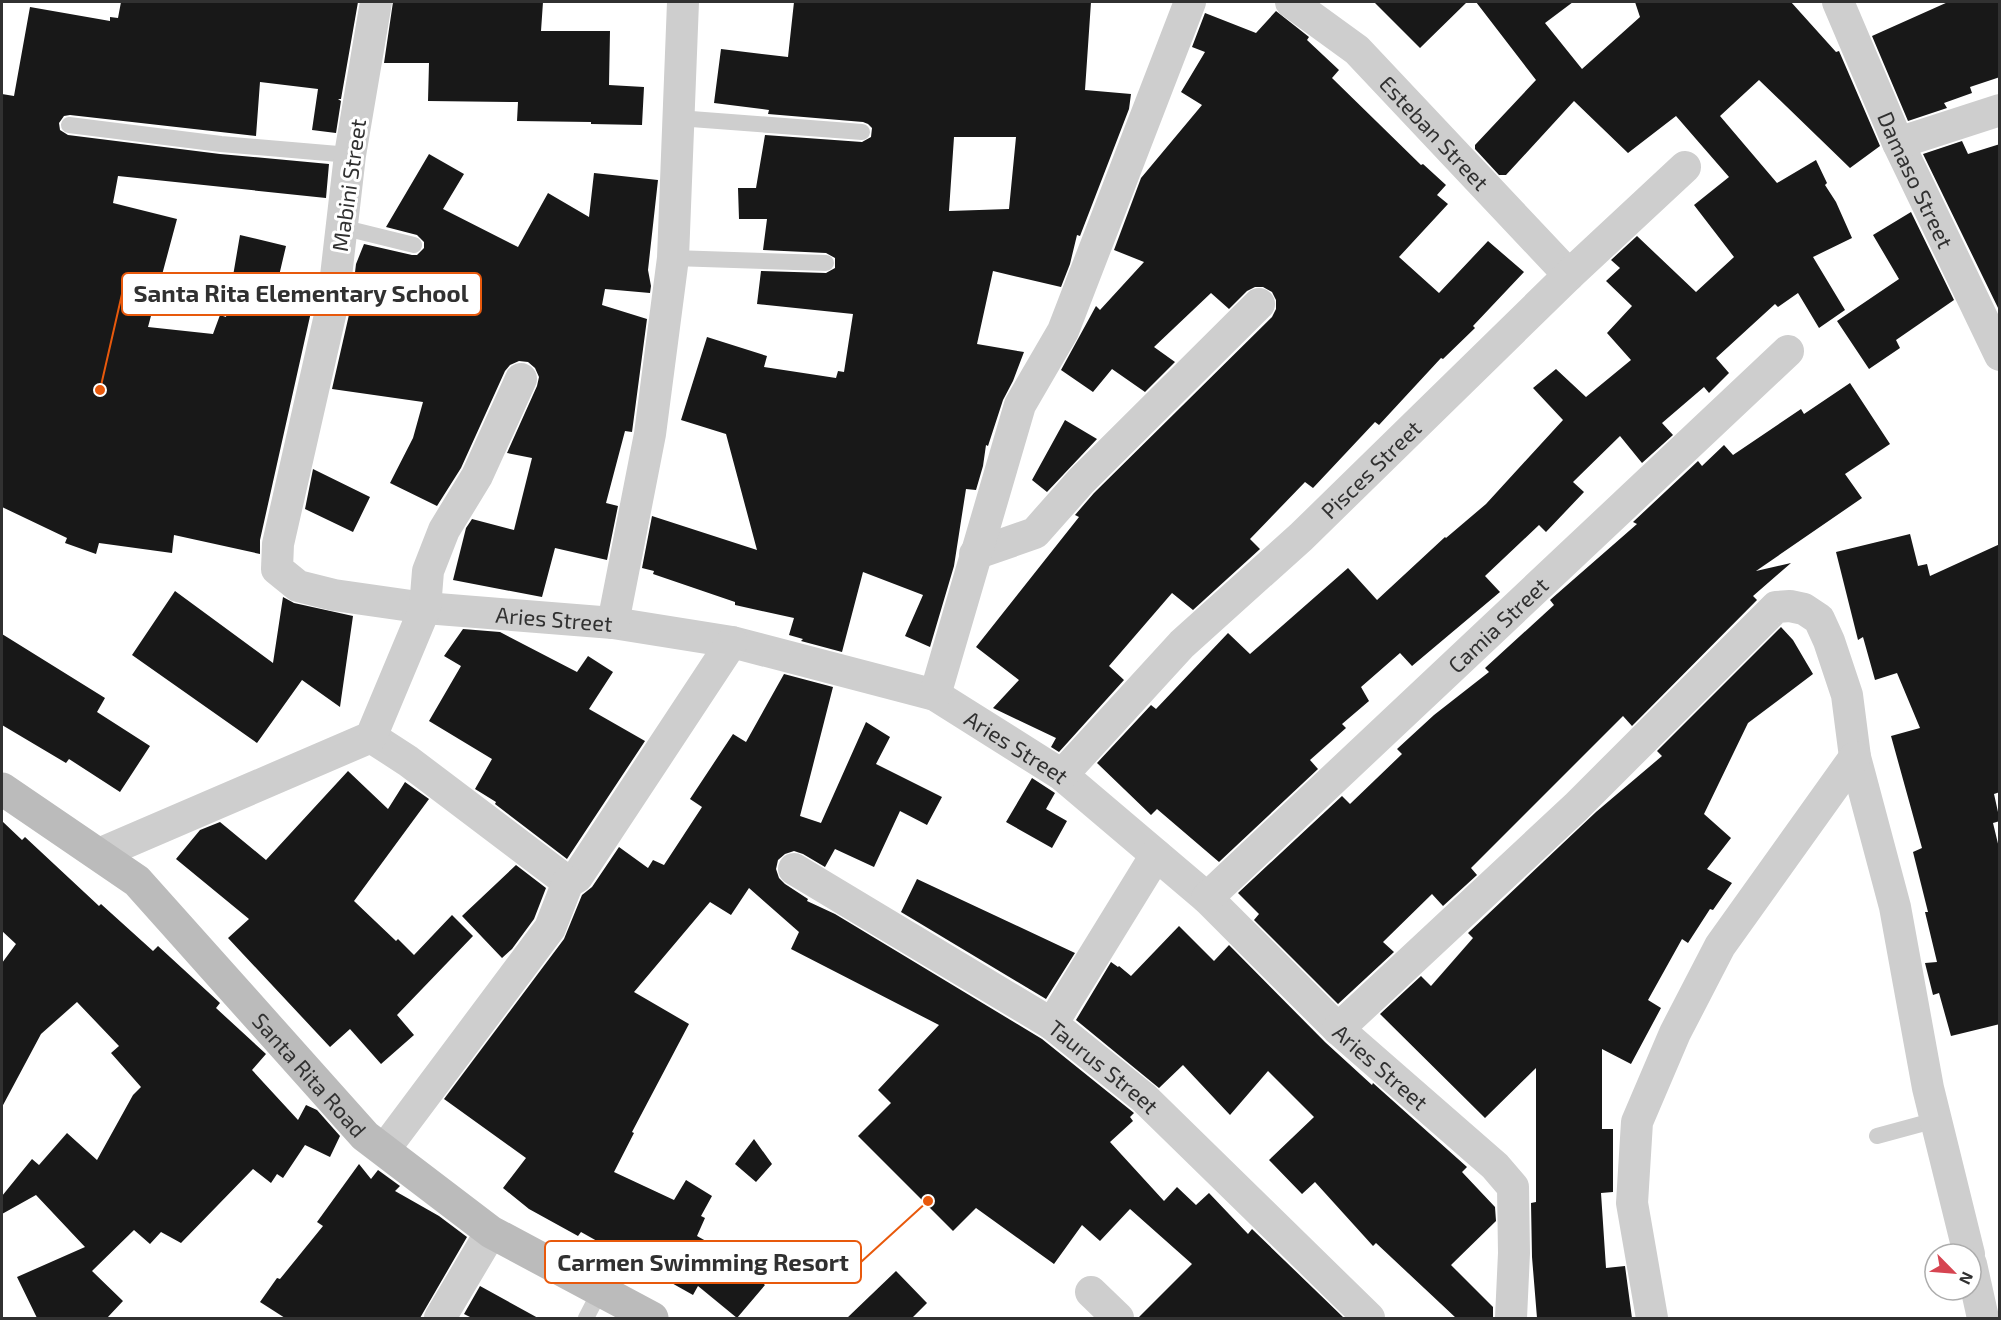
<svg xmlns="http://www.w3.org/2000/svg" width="2001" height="1320" viewBox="0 0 2001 1320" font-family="'Exo 2',sans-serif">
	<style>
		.building { fill: #181818; fill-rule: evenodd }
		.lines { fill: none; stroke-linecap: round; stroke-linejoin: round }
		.service { stroke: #cecece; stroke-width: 16 }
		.minor { stroke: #cecece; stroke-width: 32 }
		.secondary { stroke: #bbb; stroke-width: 33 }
		.labels { text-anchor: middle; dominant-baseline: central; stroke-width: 6; stroke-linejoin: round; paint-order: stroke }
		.street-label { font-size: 22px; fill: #313131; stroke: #fff }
		.leader { fill: none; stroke: #e8590c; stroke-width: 2 }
		.callout-dot { fill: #e8590c; stroke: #fff; stroke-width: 2 }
		.callout { fill: #fff; stroke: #e8590c; stroke-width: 2 }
		.callout-label { font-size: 24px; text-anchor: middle; font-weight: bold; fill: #313131 }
	</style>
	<rect width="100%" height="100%" fill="#fff"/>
	<path class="building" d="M121 2H358L341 99H338L341 101 336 133 312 130 318 89 260 82 256 136 70 115 64 116 59 123 60 130 68 135 220 154 329 164 326 198 118 176 113 203 177 219 148 327 213 334 220 315 226 317 240 235 286 246 278 280 317 285 260 540V554L174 535 172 553 99 543 96 554 65 543 67 538 2 507V94L14 96 30 7 110 21V17L118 18Z
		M393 2H543L541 31H610L609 85 644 87 642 125 591 124V122L517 121 518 102 428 101 429 63H384Z
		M794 2H1091L1085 90 1131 94 1129 109 1080 236 1077 235 1070 264 1061 287 993 271 977 344 1024 352 1013 381 1003 400 988 446 986 445 983 466 976 490 966 489 954 566 930 647 905 636 923 595 863 572 842 652 801 641 803 639 789 635 794 618 735 605V602L653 574 654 571 642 568 652 516 757 550 726 434 681 420 707 337 767 356 764 367 836 378 838 371 844 372 853 314 757 304 761 271 826 273 835 268V258L826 253 763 250 767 219H739L738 188H756L765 135 862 142 871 137 872 128 868 124 863 122 768 114 769 110 714 103 721 49 788 57ZM954 137H1016L1009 209 949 211Z
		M1374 2H1467L1420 48Z
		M1476 2H1573L1545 23 1582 69 1640 17 1635 2H1791L1836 52 1839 51 1880 146 1850 168 1759 80 1720 116 1777 183 1816 160 1827 183 1825 185 1836 202 1852 238 1813 257 1845 310 1819 328 1798 293 1778 307 1775 304 1716 358 1729 373 1709 393 1704 387 1662 423 1673 435 1642 463 1620 436 1573 482 1584 492 1546 532 1539 525 1485 576 1500 592 1412 666 1400 653 1361 687 1369 701 1342 724 1346 728 1310 760 1318 769 1219 862 1157 809 1151 815 1097 763 1151 705 1156 709 1228 633 1250 654 1348 568 1377 600 1445 537 1446 538 1486 504 1563 420 1533 388 1556 369 1586 397 1631 360 1607 333 1632 306 1606 281 1620 268 1611 260 1637 236 1696 292 1734 257 1694 205 1729 177 1676 116 1628 153 1574 101 1506 175H1499L1475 149V145L1536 80Z
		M1948 2H2000V77L1970 87 1972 93 1944 103 1947 108 1908 121 1872 36Z
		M1276 11 1309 37 1307 40 1339 70 1332 78 1421 165 1423 164 1446 185 1437 195 1448 204 1399 257 1439 293 1488 241 1524 272 1473 326 1475 328 1443 359 1441 358 1379 425 1375 422 1313 488 1305 482 1250 539 1260 549 1193 610 1172 593 1109 666 1124 680 1059 752 1051 747 1056 738 993 708 1019 680 976 647 1079 517 1075 515 1094 493 1272 317 1276 309V300L1272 292 1263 287H1255L1247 291 1229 309 1211 293 1154 347 1175 362 1145 392 1112 369 1093 392 1061 370 1096 306 1100 310 1144 262 1114 250 1141 178 1202 105 1181 92 1205 52 1192 47 1205 13 1256 33Z
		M1962 141 1968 154 2000 144V312L1923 154Z
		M429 154 464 174 443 209 518 247 548 193 589 217 594 173 658 180 648 270 651 286 650 293 605 289 602 305 647 319 632 432 625 431 606 503 618 506 607 560 555 548 542 597 453 580 466 528 472 519 514 530 532 458 507 453 537 386 539 377 535 368 528 362 519 361 510 365 505 371 461 468 437 506 390 483 413 438 423 402 332 389 351 306 356 264 364 244 412 255H417L424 248V242L417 235 386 227Z
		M1911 212 1954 300 1896 340 1900 348 1869 369 1837 321 1899 279 1873 235Z
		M1850 383 1890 444 1845 474 1862 498 1756 571 1791 563 1753 596 1757 600 1632 726 1623 716 1471 868 1477 875 1443 906 1432 894 1383 942 1394 952 1338 1004 1254 920 1259 914 1238 893 1342 796 1350 804 1402 754 1397 749 1434 715 1489 672 1485 668 1554 605 1550 600 1637 524 1633 522 1698 461 1702 466 1724 445 1733 455 1801 409 1804 414Z
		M1065 420 1097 439 1047 492 1032 480Z
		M313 469 370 497 353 532 305 509Z
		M1910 534 1918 566 1927 564 1930 576 2000 544V792L1994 794 2000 821 1993 823 2000 852V1024L1951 1036 1939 993 1933 995 1925 963 1937 962 1925 912H1928L1913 852 1922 848 1891 736 1920 728 1897 673 1875 680 1863 637 1858 640 1836 552Z
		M175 591 273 663 283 597 294 603 353 616 340 707 302 680 257 743 132 655Z
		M1781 627 1793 640 1813 674 1748 723 1704 814 1731 838 1707 869 1732 883 1713 910 1710 909 1688 943 1682 939 1648 1000 1661 1008 1631 1064 1602 1049V1129H1613V1192L1601 1193 1606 1268 1625 1266 1632 1318H1537L1532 1257 1531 1203 1536 1202V1068L1485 1118 1380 1014 1421 976 1431 986 1473 938 1468 933 1596 812 1662 756 1657 751Z
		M463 629 500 632 577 672 588 656 613 672 589 709 645 741 567 859 495 804 496 802 475 789 492 759 429 721 461 666 444 656Z
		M2 634 105 698 97 712 150 746 120 792 69 759 66 763 2 725Z
		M784 674 833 687 800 816 821 823 866 722 890 737 876 764 942 797 927 825 900 811 874 867 835 849 825 867 803 854 794 851 785 854 778 860 776 869 779 878 785 884 808 899 807 901 835 914 1042 1039 1134 1113 1130 1117 1133 1121 1110 1142 1164 1201 1177 1187 1196 1205 1209 1193 1248 1234 1252 1229 1344 1318H1138L1192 1264 1130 1209 1100 1241 1082 1225 1054 1264 976 1208 953 1231 858 1136 891 1103 878 1090 939 1025 791 949 799 932 749 888 731 915 710 902 634 992 689 1024 632 1132 634 1133 614 1172 674 1200 686 1180 712 1196 701 1216 705 1218 697 1236 724 1251 765 1285 737 1318 698 1286 693 1295 581 1232 578 1236 529 1209 503 1188 526 1158 444 1099 564 939 582 895 592 887 619 847 648 868 653 860 664 865 702 807 690 799 733 734 746 742Z
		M348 771 388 809 405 782 429 799 354 901 396 941 398 939 414 955 452 915 473 936 397 1015 414 1035 381 1064 350 1029 330 1047 228 938 249 919 176 859 200 830 220 822 266 860Z
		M1032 778 1055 793 1046 809 1067 821 1052 848 1006 822Z
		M2 821 22 840 25 837 99 906 101 904 153 951 158 946 220 1003 216 1008 266 1054 252 1070 298 1120 306 1105 317 1110 340 1136 330 1157 305 1145 283 1178 277 1174 271 1183 253 1169 181 1243 161 1232 150 1244 134 1230 92 1271 123 1301 107 1318H37L17 1277 85 1247 36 1195 2 1214V1196L32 1159 39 1165 67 1133 97 1160 133 1095 141 1087 111 1053 119 1046 77 1002 41 1034 2 1107V963L16 944 2 931Z
		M516 865 546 888 534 919 512 949 502 958 462 916Z
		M917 879 1075 953 1046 999 901 912Z
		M1179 926 1214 961 1229 945 1325 1042 1372 1085 1373 1083 1467 1167 1462 1172 1495 1207 1496 1221 1451 1265 1493 1307V1318H1456L1376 1243 1373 1246 1315 1182 1302 1194 1269 1160 1314 1117 1268 1071 1230 1115 1183 1065 1159 1088 1076 1020 1111 962 1118 967 1119 966 1131 976Z
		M754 1139 772 1164 756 1182 735 1164Z
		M359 1164 371 1179 378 1170 400 1186 395 1191 439 1216 467 1237 420 1318H285L260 1302 277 1278 280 1279 323 1226 317 1222Z
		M896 1271 927 1303 912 1318H847Z
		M480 1286 538 1318H472L464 1314Z"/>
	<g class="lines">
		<path class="service" d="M678 118 862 132
			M69 125 221 144 350 155
			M341 227 414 245
			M673 258 826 263
			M1877 1136 1936 1120
			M586 1318 600 1291"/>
		<g class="minor">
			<path id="s1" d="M376 2 350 155 333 302 278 544 277 569 298 586 334 595 425 608 613 623 732 642 935 695 1062 775 1207 898 1338 1029 1495 1166 1513 1187 1514 1253 1511 1318"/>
			<path id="s2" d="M1291 2 1357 50 1569 275"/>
			<path id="s3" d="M1838 2 1898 143 2000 355"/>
			<path d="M1898 143 2000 110"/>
			<path d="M975 554 1035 533 1081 481 1259 304"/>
			<path d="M613 623 650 434 673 258 683 2"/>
			<path d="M935 695 1020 405 1063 331 1190 2"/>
			<path d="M371 737 408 761 568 882 577 877 732 642"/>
			<path id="s4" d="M1062 775 1182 644 1301 537 1569 275 1685 167"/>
			<path d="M99 854 371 737 425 608 428 571 444 530 477 476 521 379"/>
			<path id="s5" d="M794 869 1052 1024 1144 1098 1369 1318"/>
			<path id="s6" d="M1207 898 1788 351"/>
			<path d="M1052 1024 1156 855"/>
			<path d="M1338 1029 1576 807 1776 607 1790 606 1804 609 1819 619 1829 641 1847 695 1855 757 1895 907 1928 1088 1969 1254"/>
			<path d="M384 1150 550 928 568 882"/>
			<path d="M1971 1264 1983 1318"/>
			<path d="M1091 1292 1118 1318"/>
			<path d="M440 1318 491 1232"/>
			<path d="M1652 1318 1632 1203 1637 1122 1675 1033 1720 946 1855 757"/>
		</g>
		<path class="secondary" id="s7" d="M2 789 137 881 365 1136 491 1232 652 1318"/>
	</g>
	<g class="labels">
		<g class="street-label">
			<text stroke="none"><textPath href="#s2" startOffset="195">Esteban Street</textPath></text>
			<text stroke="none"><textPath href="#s3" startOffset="194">Damaso Street</textPath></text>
			<text transform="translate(348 185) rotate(-82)">Mabini Street</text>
			<text stroke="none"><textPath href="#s4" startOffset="435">Pisces Street</textPath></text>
			<text stroke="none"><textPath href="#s1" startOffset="862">Aries Street</textPath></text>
			<text stroke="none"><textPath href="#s6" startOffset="399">Camia Street</textPath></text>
			<text stroke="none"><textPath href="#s1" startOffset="1348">Aries Street</textPath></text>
			<text stroke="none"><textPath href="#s1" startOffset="1834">Aries Street</textPath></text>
			<text stroke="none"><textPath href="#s5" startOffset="368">Taurus Street</textPath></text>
			<text stroke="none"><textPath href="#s7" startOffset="423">Santa Rita Road</textPath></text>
		</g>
	</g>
	<path class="leader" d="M100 390L122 294M928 1201L861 1262"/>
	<g class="callout-dot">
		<circle cx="100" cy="390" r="6"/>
		<circle cx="928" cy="1201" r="6"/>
	</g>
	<g class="callout">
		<rect x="122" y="273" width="359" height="42" rx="6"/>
		<rect x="545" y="1241" width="316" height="42" rx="6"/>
	</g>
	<g class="callout-label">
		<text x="301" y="302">Santa Rita Elementary School</text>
		<text x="703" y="1271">Carmen Swimming Resort</text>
	</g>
	<rect width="2001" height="1320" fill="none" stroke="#313131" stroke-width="6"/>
	<g transform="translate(1953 1272) rotate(115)"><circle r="28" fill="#ffffff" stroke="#adadad" stroke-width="1.5"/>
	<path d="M0-4.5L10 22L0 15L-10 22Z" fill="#d64451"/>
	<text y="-9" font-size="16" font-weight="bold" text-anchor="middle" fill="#313131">N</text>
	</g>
</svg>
